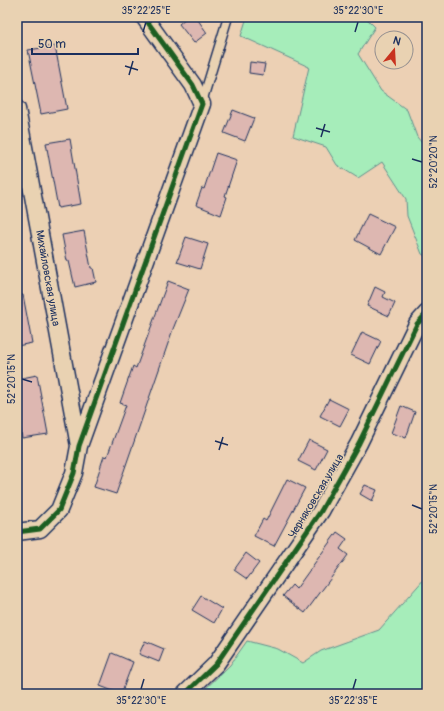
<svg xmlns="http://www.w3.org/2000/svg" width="444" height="711" viewBox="0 0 444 711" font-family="Pangolin,sans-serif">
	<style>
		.green { fill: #a6edba; stroke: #608e8c }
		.building { fill: #ddb7b1; stroke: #1b2f5e }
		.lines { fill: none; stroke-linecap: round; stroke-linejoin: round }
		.lane-casing { stroke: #1b2f5e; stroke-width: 11 }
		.street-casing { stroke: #1b2f5e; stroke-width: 19 }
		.lane { stroke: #e9d2b2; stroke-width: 8 }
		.street { stroke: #e9d2b2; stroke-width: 16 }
		.cycleway-casing { stroke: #e9d2b2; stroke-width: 8 }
		.cycleway { stroke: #1b5e20; stroke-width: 5 }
		.ticks { fill: none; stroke: #1b2f5e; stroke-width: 1.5 }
		.labels { text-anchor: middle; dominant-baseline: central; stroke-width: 3; stroke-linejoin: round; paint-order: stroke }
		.street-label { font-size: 11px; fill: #1b2f5e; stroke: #e9d2b2 }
		.neatline { fill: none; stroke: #1b2f5e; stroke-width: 1.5 }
		.ticks-label { font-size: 10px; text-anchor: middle; fill: #1b2f5e }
	</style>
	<rect width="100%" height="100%" fill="#ecd0b4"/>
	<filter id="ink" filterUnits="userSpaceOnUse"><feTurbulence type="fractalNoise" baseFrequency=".025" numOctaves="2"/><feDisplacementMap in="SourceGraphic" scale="8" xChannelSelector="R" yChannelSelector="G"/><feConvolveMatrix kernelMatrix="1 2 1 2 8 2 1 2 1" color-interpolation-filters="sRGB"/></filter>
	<g filter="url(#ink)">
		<path class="green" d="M247 17H365L375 27 358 54 381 91 407 110 417 137 427 149V257L422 254 407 216 406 199 382 162 358 178 337 165 326 147 293 136 309 67 241 36Z
			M427 570V694H200L230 665 247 641 278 649 303 663 321 651 379 630 425 578Z"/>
		<path class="building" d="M187 17H196L207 33 194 43 179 24Z
			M55 46 67 109 41 114 28 50Z
			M250 62 265 64 263 75 249 73Z
			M233 110 254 118 245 141 224 133Z
			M70 139 81 204 58 208 46 143Z
			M216 153 237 160 225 196 227 197 221 215 196 205 202 188 204 189Z
			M368 214 395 227 381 254 355 240Z
			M84 231 91 268H93L96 282 75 287 69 261H67L62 235Z
			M186 237 208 244 200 269 177 262Z
			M168 281 189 289 173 329 116 494 94 487 104 456 107 457 126 405 120 403 133 366 136 368Z
			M375 287 385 292 383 297 395 303 389 316 367 306Z
			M17 295H23L32 343 17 346Z
			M362 332 381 341 370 364 351 355Z
			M37 375 48 434 22 438 17 406V379Z
			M329 399 349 409 340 426 320 416Z
			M401 406 415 412 406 438 391 433Z
			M309 440 327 449 316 470 298 461Z
			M287 479 305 488 274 546 254 536 263 519 266 521Z
			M365 485 377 490 372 501 360 494Z
			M337 532 347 539 340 549 348 555 305 613 283 596 292 585 296 589Z
			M246 553 259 563 247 579 234 570Z
			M201 596 222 609 214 623 192 610Z
			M145 641 164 649 159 662 139 654Z
			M112 653 133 662 121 694 100 686Z"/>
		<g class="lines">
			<defs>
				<path id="lane" d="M202 102 228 17"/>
				<path id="street" d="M17 109 79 446
					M17 532 40 529 59 510 74 473 79 446 202 104 193 85 144 17
					M185 694 216 664 321 511 359 443 417 324 427 313"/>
			</defs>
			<use href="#lane" class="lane-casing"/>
			<use href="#street" class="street-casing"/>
			<use href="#lane" class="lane"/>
			<use href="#street" class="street"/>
			<defs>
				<path id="cycleway" d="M17 532 40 529 59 510 74 473 79 446 202 104 193 85 144 17
					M185 694 216 664 321 511 359 443 417 324 427 313"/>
			</defs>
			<use href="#cycleway" class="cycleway-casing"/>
			<use href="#cycleway" class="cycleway"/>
		</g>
	</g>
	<path class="ticks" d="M143 32 146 22M355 32 358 22M125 66 138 70M129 75 133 61M316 128 330 132M321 137 325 124M412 159 422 162M22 379 32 382M215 441 228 445M219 450 223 437M412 505 422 509M141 689 144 679M353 689 356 679"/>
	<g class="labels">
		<g class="street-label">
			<text transform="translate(48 278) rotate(80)">Михайловская улица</text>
			<text transform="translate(316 496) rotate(-59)">Черняковская улица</text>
		</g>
	</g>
	<rect width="444" height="711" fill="none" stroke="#e9d2b2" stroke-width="44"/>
	<g transform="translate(394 50) rotate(18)"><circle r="19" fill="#e9d2b2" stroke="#979190"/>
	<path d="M0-3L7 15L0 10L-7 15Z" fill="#c8321e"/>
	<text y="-6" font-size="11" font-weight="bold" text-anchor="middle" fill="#1b2f5e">N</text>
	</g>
	<path d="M32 48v6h106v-6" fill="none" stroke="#1b2f5e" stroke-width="2"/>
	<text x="38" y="48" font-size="12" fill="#1b2f5e" stroke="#e9d2b2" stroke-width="3" paint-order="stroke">50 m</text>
	<rect x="22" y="22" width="400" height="667" class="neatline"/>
	<g class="ticks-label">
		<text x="146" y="14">35°22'25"E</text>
		<text x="358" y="14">35°22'30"E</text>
		<text transform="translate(433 162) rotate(-90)" y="4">52°20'20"N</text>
		<text transform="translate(11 379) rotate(-90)" y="4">52°20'15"N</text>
		<text transform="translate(433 509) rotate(-90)" y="4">52°20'15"N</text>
		<text x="141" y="704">35°22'30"E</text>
		<text x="353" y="704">35°22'35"E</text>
	</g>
</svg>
